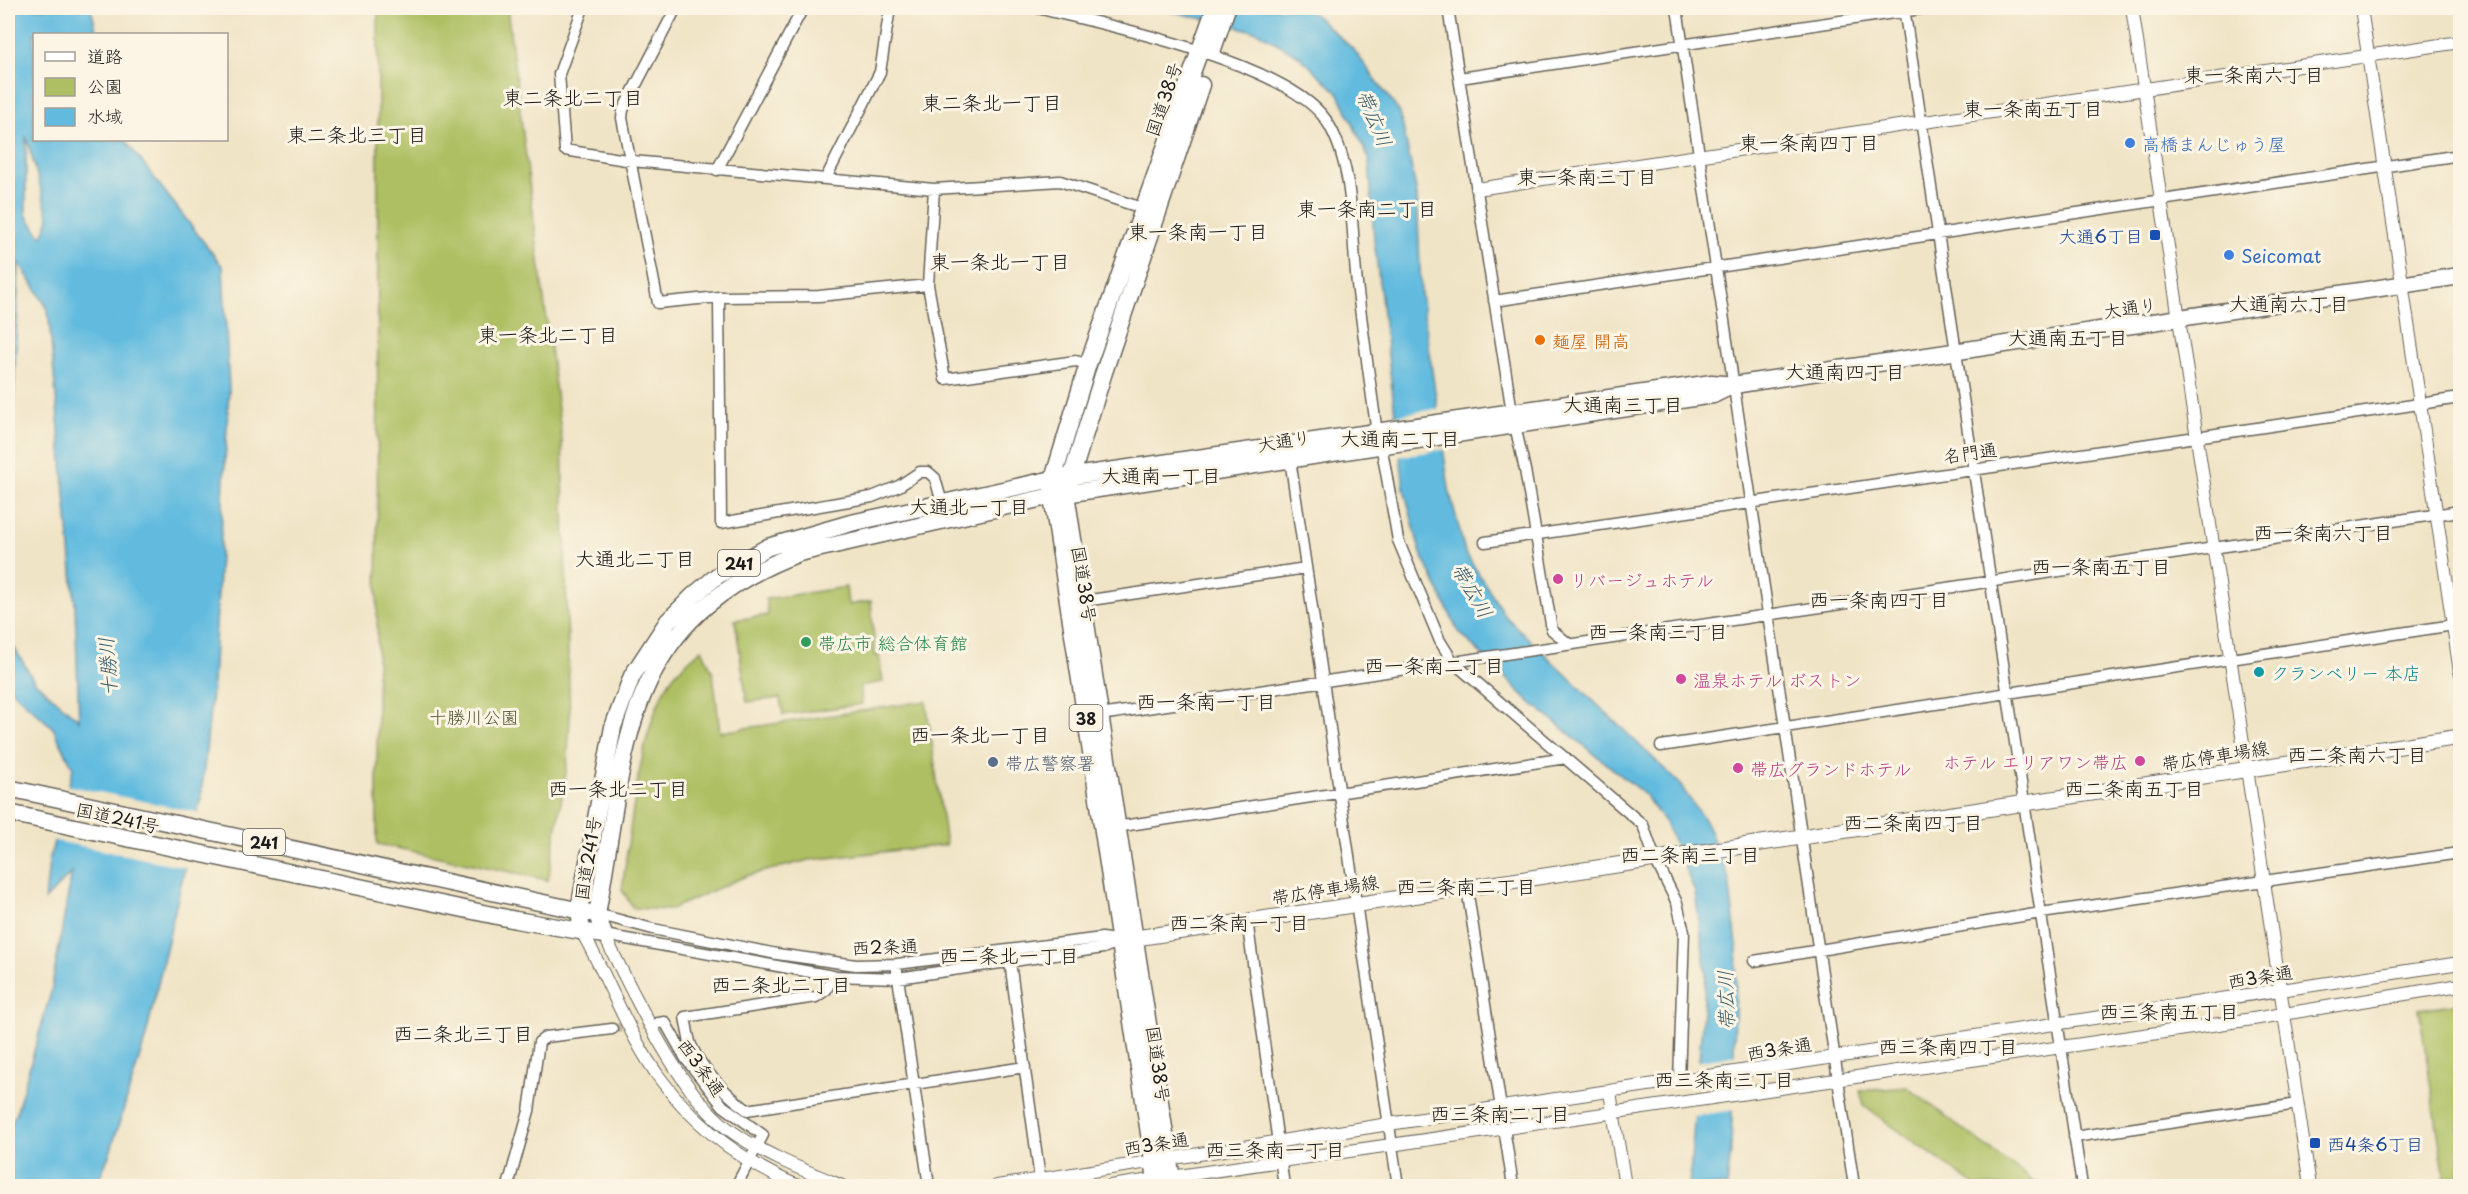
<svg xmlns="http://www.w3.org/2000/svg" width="2468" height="1194" viewBox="0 0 2468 1194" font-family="'Playpen Sans','Klee One',sans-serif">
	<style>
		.green { fill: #adbf62; stroke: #646e3f; stroke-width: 1.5 }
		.water { fill: #62bbdf; stroke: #3f6c7e; stroke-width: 1.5; fill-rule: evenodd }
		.pier { fill: #f0e4c6 }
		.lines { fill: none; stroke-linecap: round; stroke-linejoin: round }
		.minor-tunnel { stroke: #c6bca4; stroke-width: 10; stroke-dasharray: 10 5; stroke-linecap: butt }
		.minor-casing { stroke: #666258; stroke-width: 13 }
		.tertiary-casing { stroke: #666258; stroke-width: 14 }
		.primary-casing { stroke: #666258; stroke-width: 17 }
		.trunk-casing { stroke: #666258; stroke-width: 19 }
		.minor { stroke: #fff; stroke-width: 10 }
		.tertiary { stroke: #fff; stroke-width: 12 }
		.primary { stroke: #fff; stroke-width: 15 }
		.trunk { stroke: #fff; stroke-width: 16 }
		.shop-dot { fill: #3f7fe0; stroke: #fcf5e5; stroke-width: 2 }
		.transit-dot { fill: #1a4fb4; stroke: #fcf5e5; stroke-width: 2 }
		.food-dot { fill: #e8710a; stroke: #fcf5e5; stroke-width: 2 }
		.hotel-dot { fill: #d1479c; stroke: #fcf5e5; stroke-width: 2 }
		.leisure-dot { fill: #2e9e5b; stroke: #fcf5e5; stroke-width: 2 }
		.culture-dot { fill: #0f9aa8; stroke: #fcf5e5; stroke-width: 2 }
		.service-dot { fill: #5c6f8a; stroke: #fcf5e5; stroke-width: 2 }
		.labels { text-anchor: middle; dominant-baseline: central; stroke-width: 6; stroke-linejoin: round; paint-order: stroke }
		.shield { fill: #fcf5e5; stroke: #5f5d58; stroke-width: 1.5 }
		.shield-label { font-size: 16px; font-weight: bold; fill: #1c1c1c }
		.street-label { font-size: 18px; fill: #1c1c1c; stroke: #fcf5e5 }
		.shop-label { font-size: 18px; fill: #366cbe; stroke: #fcf5e5; text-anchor: start }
		.transit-label { font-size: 18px; fill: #164399; stroke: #fcf5e5; text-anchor: end }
		.food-label { font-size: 18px; fill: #c56008; stroke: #fcf5e5; text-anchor: start }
		.hotel-label { font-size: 18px; fill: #b23c85; stroke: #fcf5e5; text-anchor: start }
		.leisure-label { font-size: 18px; fill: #27864d; stroke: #fcf5e5; text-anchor: start }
		.culture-label { font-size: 18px; fill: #0d838f; stroke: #fcf5e5; text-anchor: start }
		.park-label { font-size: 18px; fill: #4f5534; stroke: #fcf5e5 }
		.service-label { font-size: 18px; fill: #4e5e75; stroke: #fcf5e5; text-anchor: start }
		.neighbourhood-label { font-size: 20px; fill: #1c1c1c; stroke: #fcf5e5 }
		.water-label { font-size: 20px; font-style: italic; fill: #385c6a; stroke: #fcf5e5 }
	</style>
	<rect width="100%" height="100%" fill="#fcf5e5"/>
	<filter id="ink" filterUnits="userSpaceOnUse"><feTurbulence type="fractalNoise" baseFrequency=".0167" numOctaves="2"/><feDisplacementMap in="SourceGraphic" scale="12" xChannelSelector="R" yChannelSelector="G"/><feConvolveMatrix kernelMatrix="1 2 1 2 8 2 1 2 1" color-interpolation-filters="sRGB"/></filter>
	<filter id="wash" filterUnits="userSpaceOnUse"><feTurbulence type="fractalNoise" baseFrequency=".008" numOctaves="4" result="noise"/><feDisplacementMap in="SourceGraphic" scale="24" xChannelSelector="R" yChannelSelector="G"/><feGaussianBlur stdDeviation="1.35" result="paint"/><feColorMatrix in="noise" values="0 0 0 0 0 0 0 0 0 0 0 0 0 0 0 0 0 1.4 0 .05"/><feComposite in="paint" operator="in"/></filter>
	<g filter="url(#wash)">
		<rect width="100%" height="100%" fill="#f0e4c6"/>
		<path class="green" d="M378 8H507L562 441 570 719 567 766 548 880 377 844Z
			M846 587 848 605 871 601 875 655H879L883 682 860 686 862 704 783 715 780 698 747 702 735 620 768 615 766 599Z
			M702 649 713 673 720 732 926 701 946 845 809 860 746 876 669 910 633 908 622 890C630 835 640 715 675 674 683 665 693 657 702 649Z
			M2460 1003V1185L2446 1186 2419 1009Z
			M1907 1087 2039 1186H1976L1864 1106 1860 1091Z"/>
		<path class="water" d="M8 8H91L97 34H34V140H125L223 267 229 389 213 682 201 798 145 1040 110 1153 96 1186H8V1129L16 1114 51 992 72 872 45 900 49 861 73 768 53 728 8 687V637L34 681 79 720 75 604 48 309 19 262 8 549ZM26 136 49 218 42 237 26 215Z
			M1157 8H1301L1315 15 1354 50 1400 113 1417 194 1421 294 1449 489 1465 552 1505 616 1678 782 1707 824 1729 879 1737 945 1731 1150 1727 1186H1689L1706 973 1695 892 1666 824 1644 794 1530 702 1458 631 1420 551 1404 488 1374 239 1369 159 1339 94 1299 56 1258 32Z"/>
		<path class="pier" d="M1441 408 1446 449 1397 457 1392 416Z
			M65 785 201 813 189 868 51 840Z
			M1737 1055 1735 1110 1693 1116 1696 1062Z"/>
	</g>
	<g filter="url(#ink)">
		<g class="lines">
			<path class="minor-tunnel" d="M612 1029 656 1023"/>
			<defs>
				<path id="minor" d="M583 8 559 74 565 150 632 161 934 189 1060 181 1145 209
					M676 8 623 110 622 118 658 303 719 297 819 296 928 285
					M1037 8C1105 24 1287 63 1326 120 1355 164 1351 232 1357 284 1363 333 1370 383 1377 433
					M1448 8 1512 412 1525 470 1552 630 1569 644
					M1677 8 1854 1186
					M1904 8 2082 1186
					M1460 78 1927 8
					M717 170 803 8
					M826 178 880 72 890 8
					M934 189 928 285 945 379 1076 361 1088 364
					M719 297 721 523 872 497 899 486 920 472H928L935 478 942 503
					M1494 301 2460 155
					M1381 444 1398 540 1440 641 1453 662 1643 825 1655 859 1677 903 1684 932 1679 1081
					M1290 459 1398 1186
					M1485 542 2460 398
					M1084 601 1306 568
					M1100 715 2460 511
					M1661 746 2460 624
					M1116 827 1566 758
					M1467 888 1513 1186
					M597 914 653 929 777 954 856 965 897 964 1102 938 1121 941
					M1247 920 1284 1186
					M604 935 833 976 898 978 1103 948 1121 941
					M1754 961 2041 913 2460 853
					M1010 962 1041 1186
					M897 971 929 1186
					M833 976 826 990 816 997 685 1017C687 1026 688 1037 691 1045 702 1070 726 1094 747 1110L1025 1067
					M658 1023 665 1022 686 1059 723 1106 763 1135 736 1186
					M2074 1137 2298 1104
					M508 1186 529 1111 539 1042 546 1037 612 1029"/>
				<path id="tertiary" d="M2132 8 2310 1186
					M2361 8 2460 672
					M1477 189 2460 42
					M582 932C609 979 629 1038 662 1081 698 1128 744 1163 798 1186
					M604 935C633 992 677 1090 727 1128 762 1154 803 1170 842 1186
					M1610 1092 1625 1186
					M997 1186 1389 1124 2460 963
					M1110 1186 2253 1019 2460 985"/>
				<path id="primary" d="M1123 940 2460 737"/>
				<path id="trunk" d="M1213 49 1227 8
					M8 788 590 913
					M8 813 516 920 604 935 597 914C627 752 618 622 799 553L1052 496 1713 395 1733 385
					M582 932 579 910 613 727 632 676 668 621 694 595 717 576 768 547 851 523 1053 479 1712 383 1734 385 1759 381 2460 276
					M1157 1186 1052 496 1053 479 1088 364 1215 8
					M1173 1186 1066 494 1104 372 1201 85"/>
			</defs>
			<use href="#minor" class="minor-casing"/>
			<use href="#tertiary" class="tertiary-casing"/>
			<use href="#primary" class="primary-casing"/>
			<use href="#trunk" class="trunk-casing"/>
			<use href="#minor" class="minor"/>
			<use href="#tertiary" class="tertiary"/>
			<use href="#primary" class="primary"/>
			<use href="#trunk" class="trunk"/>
		</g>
	</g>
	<g class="shop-dot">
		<circle cx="2130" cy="143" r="6"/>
		<circle cx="2229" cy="255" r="6"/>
	</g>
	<g class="transit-dot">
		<rect x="2149" y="229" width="12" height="12" rx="3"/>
		<rect x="2309" y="1137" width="12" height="12" rx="3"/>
	</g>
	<circle class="food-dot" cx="1540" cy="340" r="6"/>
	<g class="hotel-dot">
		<circle cx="1558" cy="579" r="6"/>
		<circle cx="1681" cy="679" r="6"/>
		<circle cx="2140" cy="761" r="6"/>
		<circle cx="1738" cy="768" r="6"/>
	</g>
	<circle class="leisure-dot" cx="806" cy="642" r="6"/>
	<circle class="culture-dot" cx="2259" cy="672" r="6"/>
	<circle class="service-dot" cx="993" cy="762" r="6"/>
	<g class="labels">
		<g class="shield">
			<rect x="718" y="550" width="42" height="26" rx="4.5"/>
			<rect x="1069.5" y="705" width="33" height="26" rx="4.5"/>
			<rect x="243" y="829" width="42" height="26" rx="4.5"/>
		</g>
		<g class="shield-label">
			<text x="739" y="563">241</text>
			<text x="1086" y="718">38</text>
			<text x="264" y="842">241</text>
		</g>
		<g class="street-label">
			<text transform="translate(1163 99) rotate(-71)">国道38号</text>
			<text transform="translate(2130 307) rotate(-8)">大通り</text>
			<text transform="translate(1284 440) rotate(-9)">大通り</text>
			<text transform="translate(1970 452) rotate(-8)">名門通</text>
			<text transform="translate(1085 584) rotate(81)">国道38号</text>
			<text transform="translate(2215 755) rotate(-9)">帯広停車場線</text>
			<text transform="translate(118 817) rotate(12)">国道241号</text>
			<text transform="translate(587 858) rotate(-81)">国道241号</text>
			<text transform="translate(1325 889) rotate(-9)">帯広停車場線</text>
			<text transform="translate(885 946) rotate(-2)">西2条通</text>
			<text transform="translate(2260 976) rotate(-9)">西3条通</text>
			<text transform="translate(1779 1048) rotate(-9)">西3条通</text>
			<text transform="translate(1159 1064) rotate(82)">国道38号</text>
			<text transform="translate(702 1067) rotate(54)">西3条通</text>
			<text transform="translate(1156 1143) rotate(-9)">西3条通</text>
		</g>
		<g class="shop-label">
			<text x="2142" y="143">高橋まんじゅう屋</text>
			<text x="2241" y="255">Seicomat</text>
		</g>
		<g class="transit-label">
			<text x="2143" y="235">大通6丁目</text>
			<text x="2327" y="1143" text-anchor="start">西4条6丁目</text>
		</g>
		<g class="food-label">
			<text x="1552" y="340">麺屋 開高</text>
		</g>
		<g class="hotel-label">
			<text x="1570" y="579">リバージュホテル</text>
			<text x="1693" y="679">温泉ホテル ボストン</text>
			<text x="2128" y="761" text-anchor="end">ホテル エリアワン帯広</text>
			<text x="1750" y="768">帯広グランドホテル</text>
		</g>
		<g class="leisure-label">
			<text x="818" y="642">帯広市 総合体育館</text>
		</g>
		<g class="culture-label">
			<text x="2271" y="672">クランベリー 本店</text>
		</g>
		<g class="park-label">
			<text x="474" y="716">十勝川公園</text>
		</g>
		<g class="service-label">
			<text x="1005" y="762">帯広警察署</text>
		</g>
		<g class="neighbourhood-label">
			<text x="2254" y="74">東一条南六丁目</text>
			<text x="573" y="97">東二条北二丁目</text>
			<text x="992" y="102">東二条北一丁目</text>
			<text x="2033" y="108">東一条南五丁目</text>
			<text x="357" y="134">東二条北三丁目</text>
			<text x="1809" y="142">東一条南四丁目</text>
			<text x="1587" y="176">東一条南三丁目</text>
			<text x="1367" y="208">東一条南二丁目</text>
			<text x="1198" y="231">東一条南一丁目</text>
			<text x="1000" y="261">東一条北一丁目</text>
			<text x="2289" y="303">大通南六丁目</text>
			<text x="548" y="334">東一条北二丁目</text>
			<text x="2068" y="337">大通南五丁目</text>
			<text x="1845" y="371">大通南四丁目</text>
			<text x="1623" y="404">大通南三丁目</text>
			<text x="1400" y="438">大通南二丁目</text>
			<text x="1161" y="475">大通南一丁目</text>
			<text x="969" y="506">大通北一丁目</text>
			<text x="2323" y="532">西一条南六丁目</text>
			<text x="635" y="558">大通北二丁目</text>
			<text x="2101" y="566">西一条南五丁目</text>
			<text x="1879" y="599">西一条南四丁目</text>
			<text x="1658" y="631">西一条南三丁目</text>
			<text x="1434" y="665">西一条南二丁目</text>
			<text x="1206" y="701">西一条南一丁目</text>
			<text x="980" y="734">西一条北一丁目</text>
			<text x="2357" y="754">西二条南六丁目</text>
			<text x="618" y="788">西一条北二丁目</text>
			<text x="2134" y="788">西二条南五丁目</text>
			<text x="1913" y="822">西二条南四丁目</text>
			<text x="1690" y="854">西二条南三丁目</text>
			<text x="1466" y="886">西二条南二丁目</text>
			<text x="1239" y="922">西二条南一丁目</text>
			<text x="1009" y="955">西二条北一丁目</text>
			<text x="781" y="984">西二条北二丁目</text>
			<text x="2169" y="1011">西三条南五丁目</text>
			<text x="463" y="1033">西二条北三丁目</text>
			<text x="1948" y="1046">西三条南四丁目</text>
			<text x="1724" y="1079">西三条南三丁目</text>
			<text x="1500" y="1113">西三条南二丁目</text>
			<text x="1275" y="1149">西三条南一丁目</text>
		</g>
		<g class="water-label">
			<text transform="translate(1375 118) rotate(67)">帯広川</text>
			<text transform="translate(1473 590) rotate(60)">帯広川</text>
			<text transform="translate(107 667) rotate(-94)">十勝川</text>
			<text transform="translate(1725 1000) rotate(-92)">帯広川</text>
		</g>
	</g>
	<rect width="2468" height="1194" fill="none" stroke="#fcf5e5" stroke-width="30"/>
	<rect x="33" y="33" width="195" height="108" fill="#fcf5e5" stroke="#a29e95" stroke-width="1.5"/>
	<rect x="45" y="52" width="30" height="9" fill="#ffffff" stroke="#a29e95" stroke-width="1.5"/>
	<text x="87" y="63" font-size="18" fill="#1c1c1c">道路</text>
	<rect x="45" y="78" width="30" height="18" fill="#adbf62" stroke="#a29e95" stroke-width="1.5"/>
	<text x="87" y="93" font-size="18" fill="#1c1c1c">公園</text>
	<rect x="45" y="108" width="30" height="18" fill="#62bbdf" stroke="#a29e95" stroke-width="1.5"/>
	<text x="87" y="123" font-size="18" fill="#1c1c1c">水域</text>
</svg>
